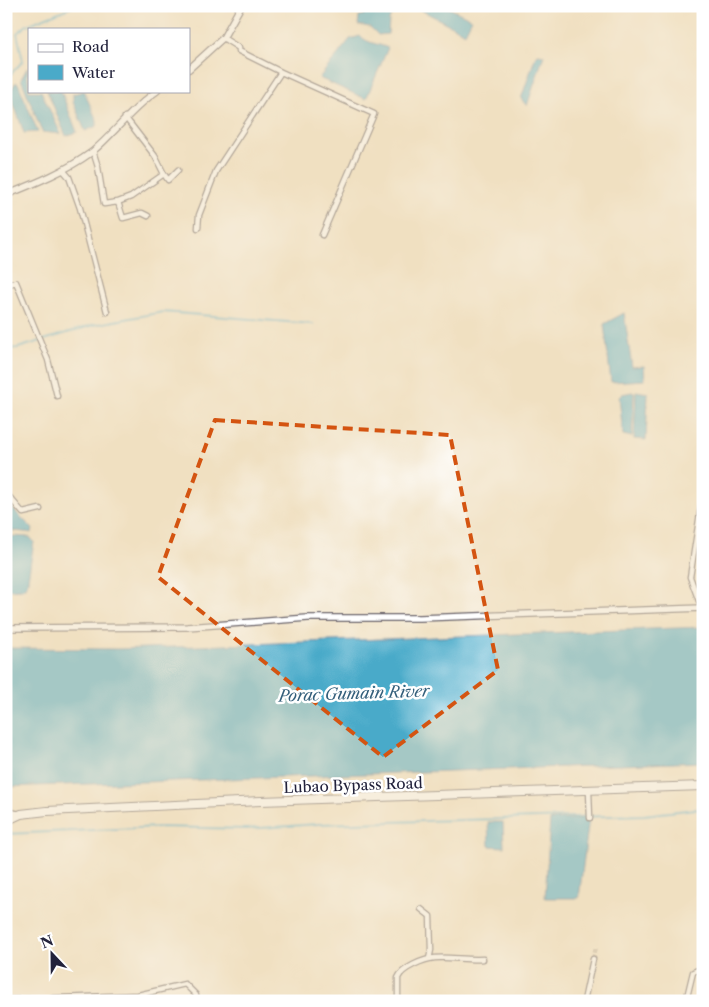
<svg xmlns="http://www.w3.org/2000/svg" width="709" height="1007" viewBox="0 0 709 1007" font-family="'Libre Caslon Text',serif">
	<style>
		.water { fill: #4aaac9; stroke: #366682 }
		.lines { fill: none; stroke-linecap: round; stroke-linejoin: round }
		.stream { stroke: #4aaac9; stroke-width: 2 }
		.minor-tunnel { stroke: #c7baa6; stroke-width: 4.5; stroke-dasharray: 4.5 2; stroke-linecap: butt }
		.minor-casing { stroke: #6a646a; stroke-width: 7 }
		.tertiary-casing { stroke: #6a646a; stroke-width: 8 }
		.trunk-casing { stroke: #6a646a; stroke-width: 10 }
		.minor { stroke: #fff; stroke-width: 4.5 }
		.tertiary { stroke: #fff; stroke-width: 5.5 }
		.trunk { stroke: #fff; stroke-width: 8 }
		.marked { fill: none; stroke: #d45411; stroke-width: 4; stroke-dasharray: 10 6; stroke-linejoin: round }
		.labels { text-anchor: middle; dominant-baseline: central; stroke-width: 5; stroke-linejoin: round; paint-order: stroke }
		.street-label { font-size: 15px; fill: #22223b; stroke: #fff }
		.water-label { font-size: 16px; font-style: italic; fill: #345f7b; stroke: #fff }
	</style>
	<rect width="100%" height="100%" fill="#fff"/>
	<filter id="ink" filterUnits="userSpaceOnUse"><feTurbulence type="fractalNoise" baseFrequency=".02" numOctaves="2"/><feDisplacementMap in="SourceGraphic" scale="10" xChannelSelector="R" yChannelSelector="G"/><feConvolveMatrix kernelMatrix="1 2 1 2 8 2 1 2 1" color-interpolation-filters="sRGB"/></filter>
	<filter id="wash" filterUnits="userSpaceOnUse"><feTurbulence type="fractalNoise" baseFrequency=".0096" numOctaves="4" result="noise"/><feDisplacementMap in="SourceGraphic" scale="20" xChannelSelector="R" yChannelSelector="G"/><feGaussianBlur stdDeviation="1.12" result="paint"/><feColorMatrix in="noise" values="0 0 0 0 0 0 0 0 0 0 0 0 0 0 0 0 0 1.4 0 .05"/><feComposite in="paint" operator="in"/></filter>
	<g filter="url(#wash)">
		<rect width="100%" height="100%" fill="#f0e0c1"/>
		<path class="water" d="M368 6H397L389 20 388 34 378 35 370 27 358 25 359 16 364 15Z
			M418 6H445L472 19 465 33 417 8Z
			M360 36C369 44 377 43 388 48L366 99 319 78 350 39Z
			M539 54 544 55 527 106 521 99 536 55Z
			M27 68 29 91H41L61 134 42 132 21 79Z
			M15 83H18L38 132 24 133 10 93Z
			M47 91H61L77 132 66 136Z
			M84 91 97 121V126L85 131 73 102V94Z
			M624 313 632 367 644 366 645 380 611 382 604 324Z
			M636 391 648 393 646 440 634 439Z
			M632 392 634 393 632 437 623 435 619 397 622 394Z
			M6 502 33 529 32 533 6 530Z
			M10 536 30 537 34 542 27 585 22 589 6 590V539Z
			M703 627V762L6 787V648L118 649Z
			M589 818 579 898H545L550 820Z
			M488 822H503L504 847 489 846Z"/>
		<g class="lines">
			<path class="stream" d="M6 79 23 61 17 33 27 25 74 6
				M6 349 18 348 93 325 163 312 313 324
				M6 834 160 827 246 829 318 824 644 815 695 809 703 811"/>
		</g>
	</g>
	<g filter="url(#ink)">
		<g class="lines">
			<path class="minor-tunnel" d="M593 959 596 947"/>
			<defs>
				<path id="minor" d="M281 72 374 114 322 235
					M93 151 98 167 104 204 118 202 123 218 142 213 148 216
					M63 170 69 177 80 208 107 312
					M164 174 168 180 178 170
					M118 202 131 197 164 174 155 156 125 117
					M198 228 199 215 216 171 281 72 239 51V48L223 38
					M6 285 16 282 48 360 57 396
					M6 493 23 513 40 509
					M703 494 690 577 699 601 703 603
					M589 791 590 818
					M6 811 20 814
					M421 909 430 916 431 950 429 959
					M6 1000 138 995 185 984 196 995V1001
					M398 1001V978C402 968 424 959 435 958 451 957 467 960 483 959
					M584 1001 593 959
					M686 1001 693 972 703 968"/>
				<path id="tertiary" d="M189 69 223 38 241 6
					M6 195C36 183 66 171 92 152 115 133 131 109 157 91
					M6 628 187 627 308 618H420L703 608"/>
				<path id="trunk" d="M6 821 21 814 47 811 261 801 703 786"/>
			</defs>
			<use href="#minor" class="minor-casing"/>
			<use href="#tertiary" class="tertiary-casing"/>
			<use href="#trunk" class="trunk-casing"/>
			<use href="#minor" class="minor"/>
			<use href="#tertiary" class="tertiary"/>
			<use href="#trunk" class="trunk"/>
		</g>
	</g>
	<path d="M0 0H709V1007H0ZM215 420 450 435 498 670 383 757 158 577Z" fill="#f0e0c1" fill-opacity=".55" fill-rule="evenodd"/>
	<path class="marked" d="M215 420 450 435 498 670 383 757 158 577Z"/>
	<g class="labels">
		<g class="street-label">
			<text transform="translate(353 785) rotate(-2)">Lubao Bypass Road</text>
		</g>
		<g class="water-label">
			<text transform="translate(354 693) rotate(-2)">Porac Gumain River</text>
		</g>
	</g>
	<rect width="709" height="1007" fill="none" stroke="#fff" stroke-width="25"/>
	<rect x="28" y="28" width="162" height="65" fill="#ffffff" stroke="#a7a7b1"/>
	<rect x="38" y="44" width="25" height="8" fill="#ffffff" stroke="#a7a7b1"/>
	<text x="72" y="52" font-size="15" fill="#22223b">Road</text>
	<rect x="38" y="65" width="25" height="15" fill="#4aaac9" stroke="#a7a7b1"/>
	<text x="72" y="78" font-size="15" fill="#22223b">Water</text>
	<g transform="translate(52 954) rotate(338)" stroke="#ffffff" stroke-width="4" paint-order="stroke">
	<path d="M0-4L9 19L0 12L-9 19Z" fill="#22223b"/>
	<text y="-8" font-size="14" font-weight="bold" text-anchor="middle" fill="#22223b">N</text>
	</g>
</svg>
